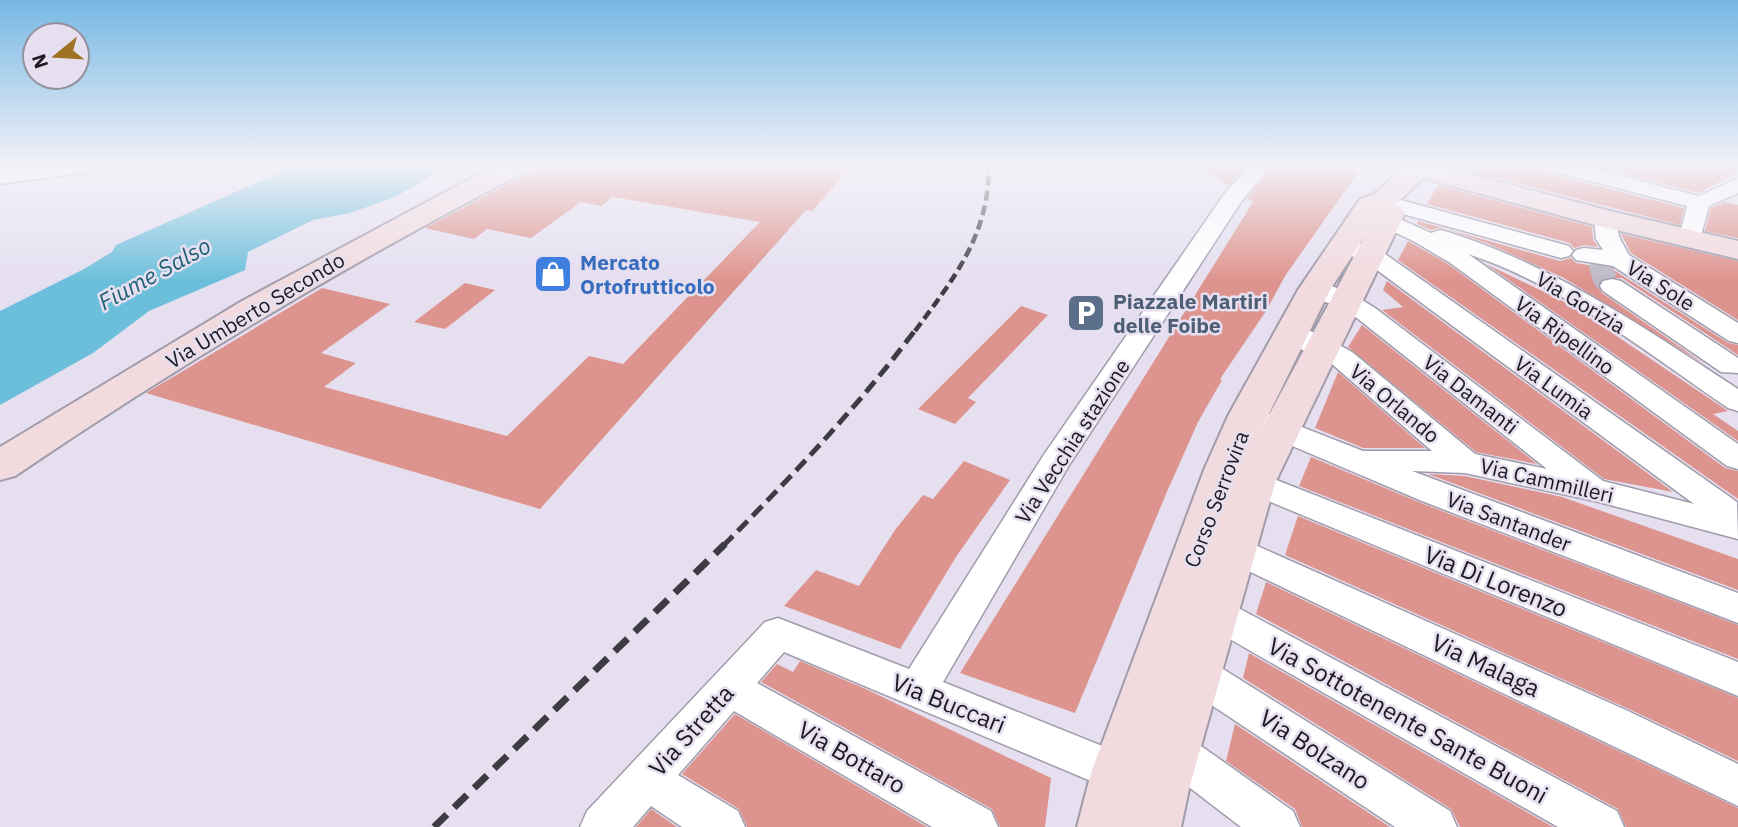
<svg xmlns="http://www.w3.org/2000/svg" width="1738" height="827" viewBox="0 0 1738 827" font-family="'IBM Plex Sans',sans-serif">
	<style>
		.water { fill: #6cbfdb }
		.building { fill: #de948e }
		.lines { fill: none; stroke-linecap: round; stroke-linejoin: round }
		.street-tunnel { stroke: #bdb8c6; stroke-width: 23; stroke-dasharray: 23 11; stroke-linecap: butt }
		.street-casing { stroke: #a09cab; stroke-width: 3 }
		.secondary-casing { stroke: #a09cab; stroke-width: 4 }
		.street { fill: #fff; fill-rule: evenodd }
		.secondary { fill: #f2dbde; fill-rule: evenodd }
		.rail-far2 { stroke: #3e3b43; stroke-width: 4.5; stroke-dasharray: 10 5; stroke-linecap: butt }
		.rail-far1 { stroke: #3e3b43; stroke-width: 5; stroke-dasharray: 14 7; stroke-linecap: butt }
		.rail { stroke: #3e3b43; stroke-width: 7; stroke-dasharray: 18 10; stroke-linecap: butt }
		.labels { text-anchor: middle; dominant-baseline: central; stroke-width: 5; stroke-linejoin: round; paint-order: stroke }
		.shop-label { font-size: 21px; font-weight: bold; fill: #366cbe; stroke: #e5dff0; text-anchor: start }
		.street-label { font-size: 21px; fill: #1c1a20; stroke: #e5dff0 }
		.service-label { font-size: 21px; font-weight: bold; fill: #4e5e75; stroke: #e5dff0; text-anchor: start }
		.water-label { font-size: 23px; font-style: italic; fill: #1e6175; stroke: #e5dff0 }
		.near-street-label { font-size: 24px; fill: #1c1a20; stroke: #e5dff0 }
	</style>
	<rect width="100%" height="100%" fill="#e5dff0"/>
	<path class="water" d="M297 165H449L395 197 350 213 313 220 248 252 245 270 149 311 93 353 0 405V311L84 269 112 252 116 245Z"/>
	<path class="building" d="M544 165H853L812 211 806 210 540 509 146 393 322 288 390 304 321 353 356 363 324 387 507 436 589 356 623 364 760 222 613 197 601 206 581 202 531 238 487 229 474 239 425 228Z
		M1196 165H1246L1228 186Z
		M1273 165H1337L1359 171 1285 276 1266 311 1220 379 1222 380 1198 422 1166 494 1075 713 960 673 1253 202 1247 198Z
		M1475 165H1539L1543 172 1684 208 1680 225 1465 170Z
		M1589 165H1738V172L1699 193Z
		M1438 185 1592 227 1593 239 1598 247 1584 245 1574 248 1570 243 1427 204Z
		M1725 202 1738 205V238L1705 231 1711 208Z
		M1418 221 1560 261 1571 258 1576 263 1612 269 1728 343 1738 345V355L1622 278H1602L1598 287 1602 293 1706 365 1564 278 1489 244 1441 227 1431 230 1417 224Z
		M1621 234 1738 261V320L1631 253Z
		M1408 241 1448 264 1725 468 1738 471V499L1398 260Z
		M1486 264 1569 304 1728 411 1713 414 1738 431V441Z
		M1387 281 1673 492 1604 479 1382 310 1403 307 1383 290Z
		M465 283 495 290 445 329 414 322Z
		M1021 306 1048 315 968 398 976 402 955 424 918 409Z
		M1362 325 1537 464 1476 452 1348 347Z
		M1338 372 1425 448H1363L1315 428Z
		M1311 457 1421 503 1738 625V659L1299 486Z
		M964 461 1010 480 956 557 900 649 784 606 816 570 859 586 895 530 923 495 933 499Z
		M1428 474 1465 476 1562 497 1738 559V590Z
		M1298 516 1738 698V761L1629 709 1285 555Z
		M1266 582 1738 808V827H1626L1618 809 1256 614Z
		M1249 653 1553 827H1460L1451 809 1243 678Z
		M800 661 868 690 1051 778 1045 827H1000L992 809 761 682 777 664 793 672Z
		M735 714 927 827H747L739 809 682 774Z
		M1235 724 1390 827H1302L1295 809 1226 761Z
		M651 809 677 827H636Z"/>
	<g class="lines">
		<path class="street-tunnel" d="M1600 262 1604 278 1612 286"/>
		<defs>
			<path id="street" d="M48 165H107L97 171 0 184V172Z
				M1250 165H1271L1241 202 1068 467 943 682 1147 764 1154 778 1147 792 1132 798 1117 792 784 652 757 683 991 811 998 827H932L734 711 678 775 738 811 745 827H682L651 806 633 827H580L587 811 765 622 778 618 909 669 1043 456 1225 193Z
				M1541 165H1577L1699 196 1738 178V193L1709 206 1699 243H1683L1679 238 1687 206 1544 169Z
				M1386 196 1569 246 1573 251 1569 256 1561 258 1378 207 1375 202 1378 197Z
				M1367 204 1431 233 1440 230 1448 232C1557 267 1643 327 1738 389V411L1728 408C1646 352 1563 285 1468 254L1738 444V469L1727 466 1449 262C1434 254 1420 244 1405 237 1389 228 1367 227 1356 211L1359 206Z
				M1605 212 1613 214 1620 239 1629 255 1738 323V343L1729 341 1613 266 1576 260 1572 255 1576 250 1584 248 1603 250 1596 239 1594 219 1597 214Z
				M1345 240 1378 249 1737 502 1738 539 1595 501 1465 473 1412 471 1738 593V623L1422 501 1250 428 1246 421 1250 414 1261 411 1363 451H1432L1332 364 1282 340 1278 334 1282 328C1304 323 1332 341 1352 352L1475 454 1547 469 1357 318 1337 306 1305 295 1301 290 1305 285C1328 279 1356 296 1375 308L1603 481 1694 504 1362 259 1337 252 1333 247 1337 242Z
				M1612 279 1621 281 1738 358V373L1721 372 1603 291 1600 286 1603 281Z
				M1236 464 1738 662V696L1225 483 1220 475 1225 467Z
				M1219 529 1628 711 1738 764V806L1207 551 1202 542 1207 533Z
				M1201 590 1214 595 1617 811 1624 827H1558L1188 615 1182 605 1188 595Z
				M1185 650 1199 654 1450 811 1457 827H1395L1171 678 1165 666 1171 654Z
				M1162 723 1177 729 1293 811 1300 827H1241L1147 755 1141 742 1147 729Z"/>
			<path id="secondary" d="M496 165H530L526 171C350 263 180 364 15 476L0 480V447L242 301Z
				M1391 165H1436L1610 211 1738 241V259L1595 225 1423 178 1395 205 1401 207 1405 213 1275 483 1189 789 1181 827H1077L1091 773 1204 470 1228 416 1298 290 1360 199 1373 195 1399 172ZM1365 236 1260 432 1330 290Z"/>
		</defs>
		<use href="#street" class="street-casing"/>
		<use href="#secondary" class="secondary-casing"/>
		<use href="#street" class="street"/>
		<use href="#secondary" class="secondary"/>
		<path class="rail-far2" d="M915 331C955 277 989 235 989 165"/>
		<path class="rail-far1" d="M723 546C792 476 858 407 916 329"/>
		<path class="rail" d="M434 827 725 544"/>
	</g>
	<linearGradient id="sky" x2="0" y2="1"><stop stop-color="#76b8e3"/><stop offset="0.59" stop-color="#f3f1f8"/><stop offset="1" stop-color="#f3f1f8" stop-opacity="0"/></linearGradient>
	<rect width="1738" height="281" fill="url(#sky)"/>
	<defs>
		<symbol id="shop-square" viewBox="-11 -11 22 22"><rect x="-9" y="-9" width="18" height="18" rx="4" fill="#3f7fe0" stroke="#e5dff0"/><path d="M-5-2.5h2.3a2.7 3.5 0 0 1 5.4 0H5L5.5 6h-11ZM-1.5-2.5h3a1.5 2.3 0 0 0-3 0Z" fill="#fff"/></symbol>
		<symbol id="parking-square" viewBox="-11 -11 22 22"><rect x="-9" y="-9" width="18" height="18" rx="4" fill="#5c6f8a" stroke="#e5dff0"/><path d="M-3.5-5.5H1a3.5 3.5 0 0 1 0 7H-1V5.5H-3.5ZM-1-3.4V-.6H.8a1.4 1.4 0 0 0 0-2.8Z" fill="#fff"/></symbol>
	</defs>
	<g fill-rule="evenodd">
		<use href="#shop-square" x="531" y="252" width="44" height="44"/>
		<use href="#parking-square" x="1064" y="291" width="44" height="44"/>
	</g>
	<g class="labels">
		<g class="shop-label">
			<text x="580" y="262">Mercato<tspan x="580" dy="24">Ortofrutticolo</tspan></text>
		</g>
		<g class="street-label">
			<text transform="translate(1661 285) rotate(32)">Via Sole</text>
			<text transform="translate(1581 302) rotate(31)">Via Gorizia</text>
			<text transform="translate(255 310) rotate(-31)">Via Umberto Secondo</text>
			<text transform="translate(1565 335) rotate(36)">Via Ripellino</text>
			<text transform="translate(1554 387) rotate(36)">Via Lumia</text>
			<text transform="translate(1471 394) rotate(38)">Via Damanti</text>
			<text transform="translate(1395 403) rotate(40)">Via Orlando</text>
			<text transform="translate(1072 441) rotate(-57)">Via Vecchia stazione</text>
			<text transform="translate(1547 480) rotate(13)">Via Cammilleri</text>
			<text transform="translate(1216 499) rotate(-69)">Corso Serrovira</text>
			<text transform="translate(1509 521) rotate(21)">Via Santander</text>
		</g>
		<g class="service-label">
			<text x="1113" y="301">Piazzale Martiri<tspan x="1113" dy="24">delle Foibe</tspan></text>
		</g>
		<g class="water-label">
			<text transform="translate(154 273) rotate(-29)">Fiume Salso</text>
		</g>
		<g class="near-street-label">
			<text transform="translate(1496 581) rotate(22)">Via Di Lorenzo</text>
			<text transform="translate(1486 665) rotate(25)">Via Malaga</text>
			<text transform="translate(949 703) rotate(22)">Via Buccari</text>
			<text transform="translate(1408 720) rotate(29)">Via Sottotenente Sante Buoni</text>
			<text transform="translate(691 730) rotate(-48)">Via Stretta</text>
			<text transform="translate(1315 749) rotate(33)">Via Bolzano</text>
			<text transform="translate(852 757) rotate(30)">Via Bottaro</text>
		</g>
	</g>
	<g transform="translate(56 56) rotate(252)"><circle r="33" fill="#e5dff0" stroke="#95909d" stroke-width="2"/>
	<path d="M0-5L12 26L0 18L-12 26Z" fill="#a07324"/>
	<text y="-10" font-size="19" font-weight="bold" text-anchor="middle" fill="#1c1a20">N</text>
	</g>
</svg>
